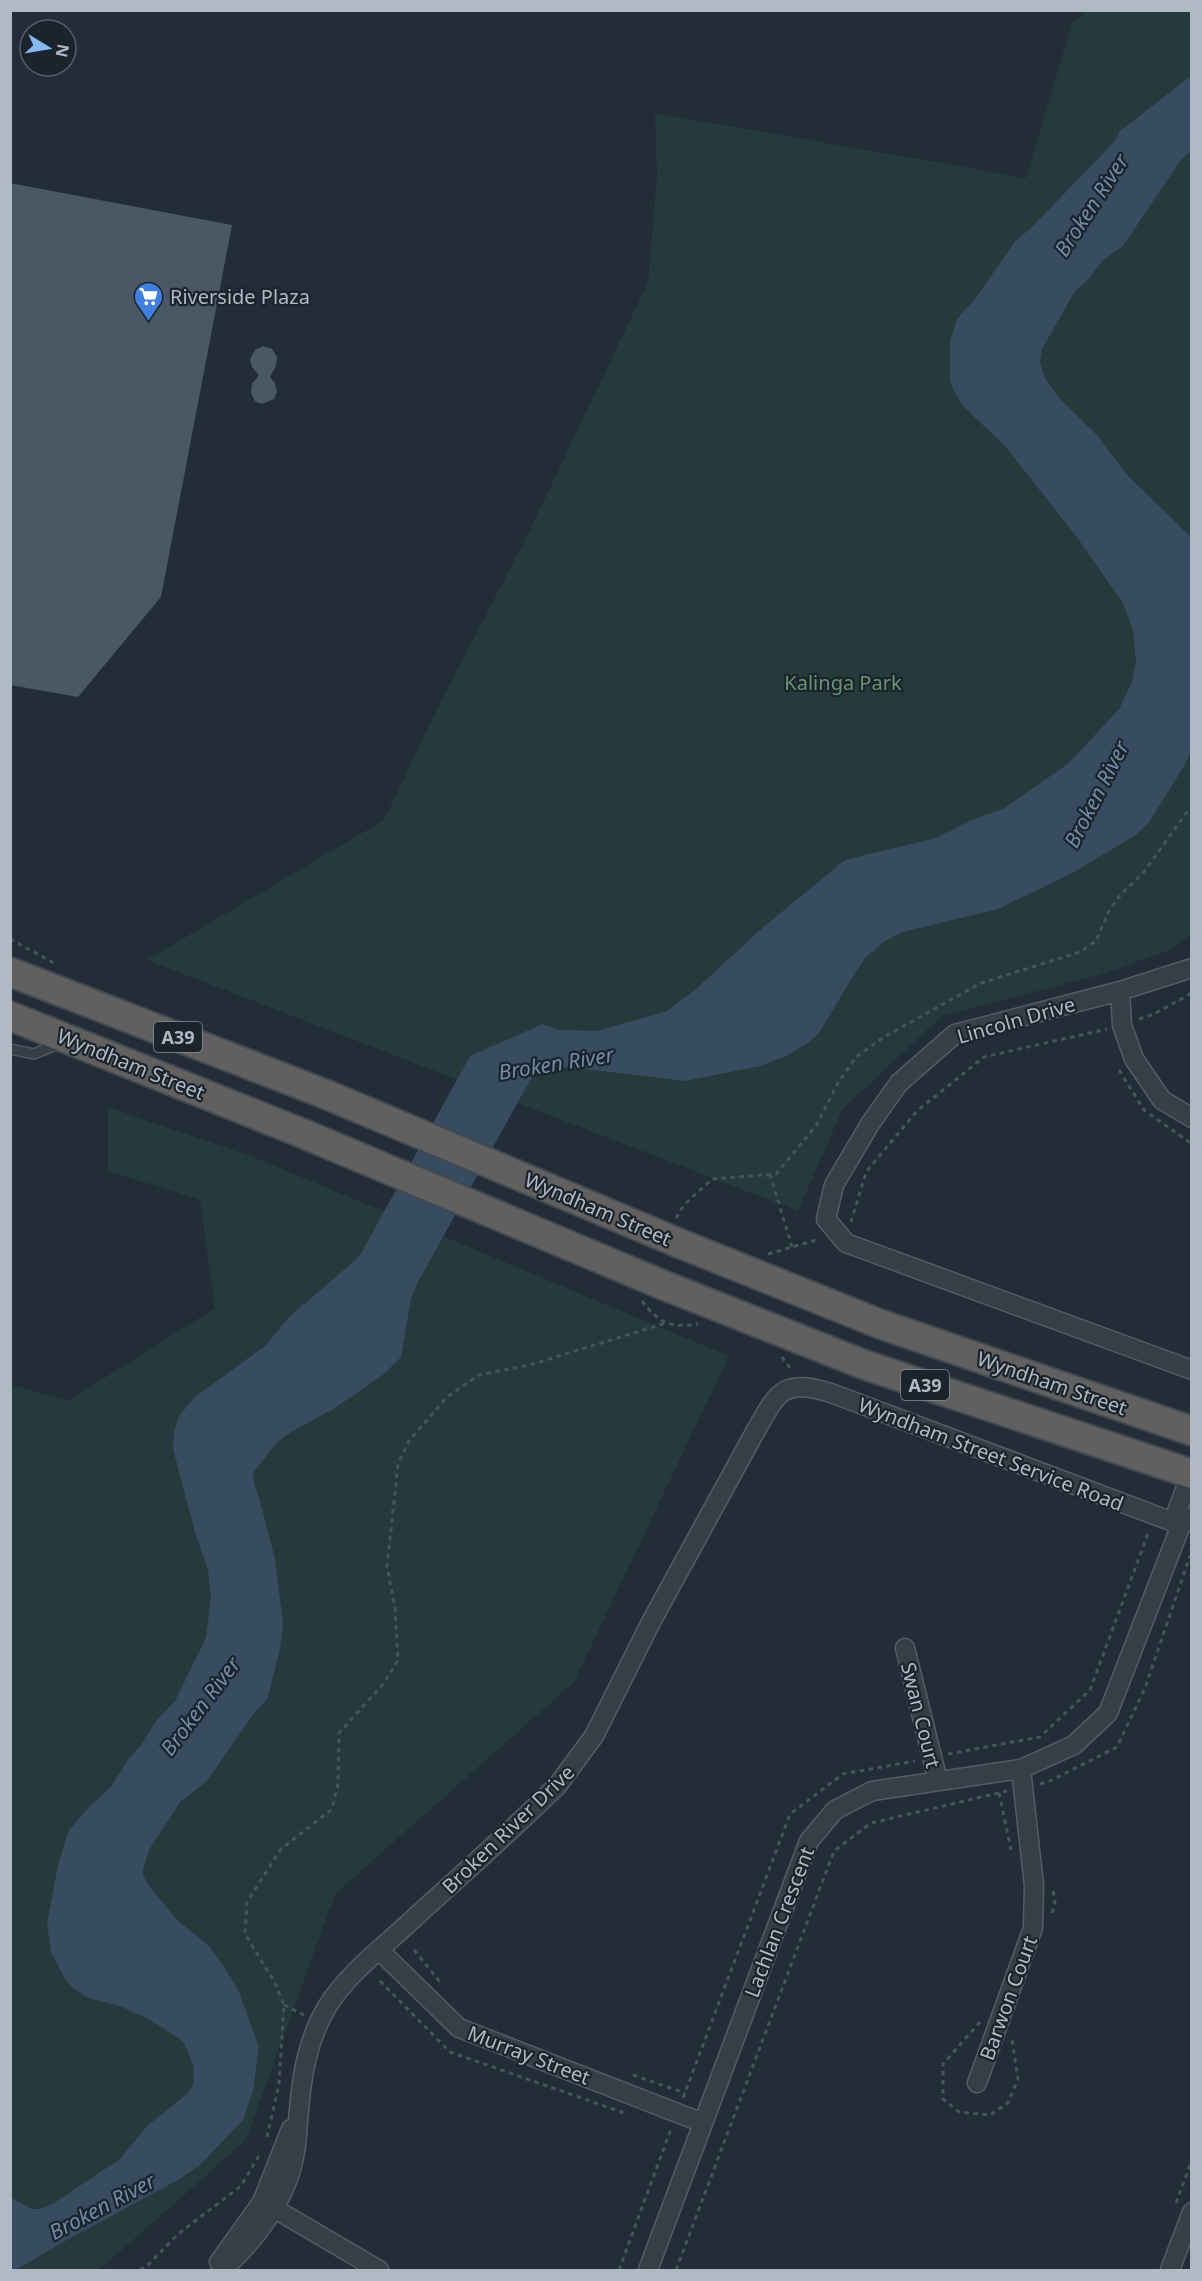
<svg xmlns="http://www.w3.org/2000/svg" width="1202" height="2281" viewBox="0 0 1202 2281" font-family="'Noto Sans',sans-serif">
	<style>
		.green { fill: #253a3a }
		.water { fill: #384c61 }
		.building { fill: #4a5764 }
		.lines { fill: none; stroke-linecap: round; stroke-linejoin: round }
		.service-casing { stroke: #535d66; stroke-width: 12 }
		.minor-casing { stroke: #535d66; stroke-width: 21 }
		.trunk-casing { stroke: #404a53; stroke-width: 32 }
		.path { stroke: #445758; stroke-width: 3; stroke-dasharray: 4.5 4.5; stroke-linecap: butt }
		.service { stroke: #363f48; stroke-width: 9 }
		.minor { stroke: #363f48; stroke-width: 18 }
		.trunk { stroke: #61605e; stroke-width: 28 }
		.trunk-bridge-casing { stroke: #404a53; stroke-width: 32; stroke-linecap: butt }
		.trunk-bridge { stroke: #61605e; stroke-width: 28 }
		.labels { text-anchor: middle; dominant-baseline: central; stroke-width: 4.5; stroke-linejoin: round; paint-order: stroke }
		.shield { fill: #1b242d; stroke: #838d97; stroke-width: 1.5 }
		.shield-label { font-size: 18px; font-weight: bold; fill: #b0bac5 }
		.poi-label { font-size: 20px; fill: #b0bac5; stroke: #1b242d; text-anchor: start }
		.park-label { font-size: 20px; fill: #699470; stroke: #1b242d }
		.street-label { font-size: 20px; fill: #b0bac5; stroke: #1b242d }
		.water-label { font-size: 21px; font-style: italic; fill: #728ca7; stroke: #1b242d }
	</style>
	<rect width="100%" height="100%" fill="#222d38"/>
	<path class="green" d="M1086 11H1191V934L1173 949 1099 975 942 1016 842 1110 798 1211 147 960 384 820 439 705 526 538 648 282 657 176 655 113 1026 178 1072 23Z
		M108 1107 256 1158 729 1356 574 1682 335 1894 246 2140 99 2270H11L10 1384 68 1401 215 1308 200 1200 108 1171Z"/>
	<path class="water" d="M1191 76V150L1180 161 1123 246 1103 260 1086 282 1075 291 1042 349 1040 363 1046 380 1059 398 1096 434 1128 476 1191 537 1192 749 1184 766 1148 824 1134 836 1072 873 998 909 903 932 885 941 866 957 855 973 819 1033 809 1042 786 1056 761 1066 685 1081 569 1067 550 1069 532 1077 419 1280 411 1298 401 1357 384 1374 335 1408 291 1432 277 1442 253 1473 254 1484 258 1494 275 1559 283 1624 280 1649 268 1697 265 1702 257 1709 206 1782 181 1801 149 1850 142 1873 150 1887 177 1920 209 1946 225 1968 239 1992 259 2047 253 2091 243 2120 200 2165 178 2180 63 2242 16 2270H11L10 2197 32 2209H40L54 2203 120 2159 147 2126 188 2093 193 2085 194 2067 184 2043 179 2038 150 2020 120 2006 88 1998 74 1989 65 1979 51 1952 47 1923 58 1865 69 1830 88 1808 111 1787 128 1760 142 1744 156 1721 175 1701 206 1638 211 1597 208 1570 195 1532 173 1449 174 1432 179 1416 195 1397 265 1346 290 1316 359 1257 470 1056 543 1024 559 1030 597 1031 667 1011 695 990 760 930 845 860 936 838 972 820 1003 809 1069 763 1119 709 1132 682 1136 661 1133 630 1123 603 1076 536 1005 446 962 405 953 389 950 380V341L957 319 974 300 1017 239 1030 229 1115 141 1120 131Z"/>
	<path class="building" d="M10 183 232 225 161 597 78 697 10 685Z
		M263 346 272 349 277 357 276 366 270 377 275 383 277 392 274 399 262 404 255 401 251 393 252 384 259 375 252 367 250 359 255 350Z"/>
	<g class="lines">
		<defs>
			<path id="service" d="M10 1049 34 1054 53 1046 56 1040"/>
			<path id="minor" d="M1192 968 1120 991 955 1034 899 1083 870 1124 834 1185 826 1219 846 1243 1192 1370
				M1120 991 1122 1025 1134 1059 1162 1100 1192 1118
				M1181 1525 1177 1511 1191 1474
				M905 1648 938 1781
				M379 1950 459 2028 703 2123
				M977 2083 1033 1928 1034 1885 1021 1769
				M263 2202 379 2270
				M219 2262 262 2202 291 2129
				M222 2270C254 2242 286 2200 294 2157 297 2145 297 2132 298 2121 301 2081 306 2042 327 2007 347 1974 382 1948 410 1922 459 1877 509 1833 557 1786L594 1736 651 1622 755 1432C778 1392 782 1378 831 1393L1181 1525
				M648 2270 809 1841 835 1810 872 1791 1021 1769 1074 1745 1108 1713 1181 1525 1192 1517
				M1170 2270 1192 2212"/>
			<path id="trunk" d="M10 972 325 1094
				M10 1016 304 1134
				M681 1244 880 1324 1192 1431
				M663 1285 865 1365 1192 1474"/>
		</defs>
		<use href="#service" class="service-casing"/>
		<use href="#minor" class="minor-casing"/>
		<use href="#trunk" class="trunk-casing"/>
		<path class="path" d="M10 939 54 963
			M1139 1019 1154 1014 1192 993
			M1119 1070 1144 1110 1192 1144
			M770 1174 792 1247
			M676 1218 684 1205 712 1179 776 1174 816 1126 838 1083 856 1057 884 1037 981 983 1080 952 1096 941 1109 911 1121 894 1143 873 1192 805
			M851 1222 866 1172 917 1111 984 1057 1107 1029
			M768 1254 820 1239
			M642 1301C660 1324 670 1328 698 1324
			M782 1357 792 1371
			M948 1754 1040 1737 1090 1690 1149 1531
			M1040 1784 1050 1781 1117 1747 1145 1688 1190 1556
			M999 1793 1011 1850
			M1052 1913 1055 1903 1053 1890
			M414 1950 440 1982
			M380 1981 450 2052 627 2114
			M284 2005 304 2015
			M980 2022 943 2064V2099L959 2112 990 2115 1008 2103 1018 2079 1012 2039
			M633 2075 685 2093
			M683 2098 790 1814 843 1774 915 1761
			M267 2137 279 2084 284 2005 274 1981 245 1934 247 1902 281 1849 332 1809 338 1784 339 1733 384 1683 398 1660 395 1608 387 1567 398 1464 409 1441 447 1397 479 1375 530 1365 666 1323
			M1176 2203 1192 2160
			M140 2270 149 2264 178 2234 241 2186 260 2154
			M619 2270 671 2129
			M676 2270 834 1851 871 1823 1007 1791"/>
		<use href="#service" class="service"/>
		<use href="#minor" class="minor"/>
		<use href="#trunk" class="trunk"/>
		<defs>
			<path id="trunk-bridge" d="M325 1094 681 1244
				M304 1134 663 1285"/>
		</defs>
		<use href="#trunk-bridge" class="trunk-bridge-casing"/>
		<use href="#trunk-bridge" class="trunk-bridge"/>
	</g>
	<defs>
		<symbol id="supermarket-pin" viewBox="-11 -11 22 30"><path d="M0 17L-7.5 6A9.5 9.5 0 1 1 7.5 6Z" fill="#3f7fe0" stroke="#1b242d"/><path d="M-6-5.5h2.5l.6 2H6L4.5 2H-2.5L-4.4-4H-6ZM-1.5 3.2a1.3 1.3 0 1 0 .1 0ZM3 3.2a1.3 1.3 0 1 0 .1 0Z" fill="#fff"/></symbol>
	</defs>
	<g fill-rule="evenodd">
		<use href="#supermarket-pin" x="132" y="280" width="33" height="45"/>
	</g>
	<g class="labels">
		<g class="shield">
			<rect x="154" y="1022" width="48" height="30" rx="4.5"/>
			<rect x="901" y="1370" width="48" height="30" rx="4.5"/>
		</g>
		<g class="shield-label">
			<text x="178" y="1037">A39</text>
			<text x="925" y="1385">A39</text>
		</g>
		<g class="poi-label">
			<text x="170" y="296">Riverside Plaza</text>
		</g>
		<g class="park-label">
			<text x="843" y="682">Kalinga Park</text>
		</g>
		<g class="street-label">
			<text transform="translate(1016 1020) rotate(-16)">Lincoln Drive</text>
			<text transform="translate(131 1064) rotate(22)">Wyndham Street</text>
			<text transform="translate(598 1209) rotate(23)">Wyndham Street</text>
			<text transform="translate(1052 1383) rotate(19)">Wyndham Street</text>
			<text transform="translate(991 1454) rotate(21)">Wyndham Street Service Road</text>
			<text transform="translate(921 1715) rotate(76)">Swan Court</text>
			<text transform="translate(508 1829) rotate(-44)">Broken River Drive</text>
			<text transform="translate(779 1922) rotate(-69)">Lachlan Crescent</text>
			<text transform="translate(1008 1998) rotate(-70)">Barwon Court</text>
			<text transform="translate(529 2055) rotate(21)">Murray Street</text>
		</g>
		<g class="water-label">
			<text transform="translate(1091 205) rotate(-57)">Broken River</text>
			<text transform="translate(1096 794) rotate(-63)">Broken River</text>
			<text transform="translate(556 1063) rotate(-9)">Broken River</text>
			<text transform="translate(200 1706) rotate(-53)">Broken River</text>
			<text transform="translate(102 2206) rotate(-28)">Broken River</text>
		</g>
	</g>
	<rect width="1202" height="2281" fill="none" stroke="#b0bac5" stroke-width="24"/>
	<g transform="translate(48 48) rotate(101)"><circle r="28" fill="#1b242d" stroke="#57606a" stroke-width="1.5"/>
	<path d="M0-4.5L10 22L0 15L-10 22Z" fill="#88b8f2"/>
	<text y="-9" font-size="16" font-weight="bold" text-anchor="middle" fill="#b0bac5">N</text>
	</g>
</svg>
